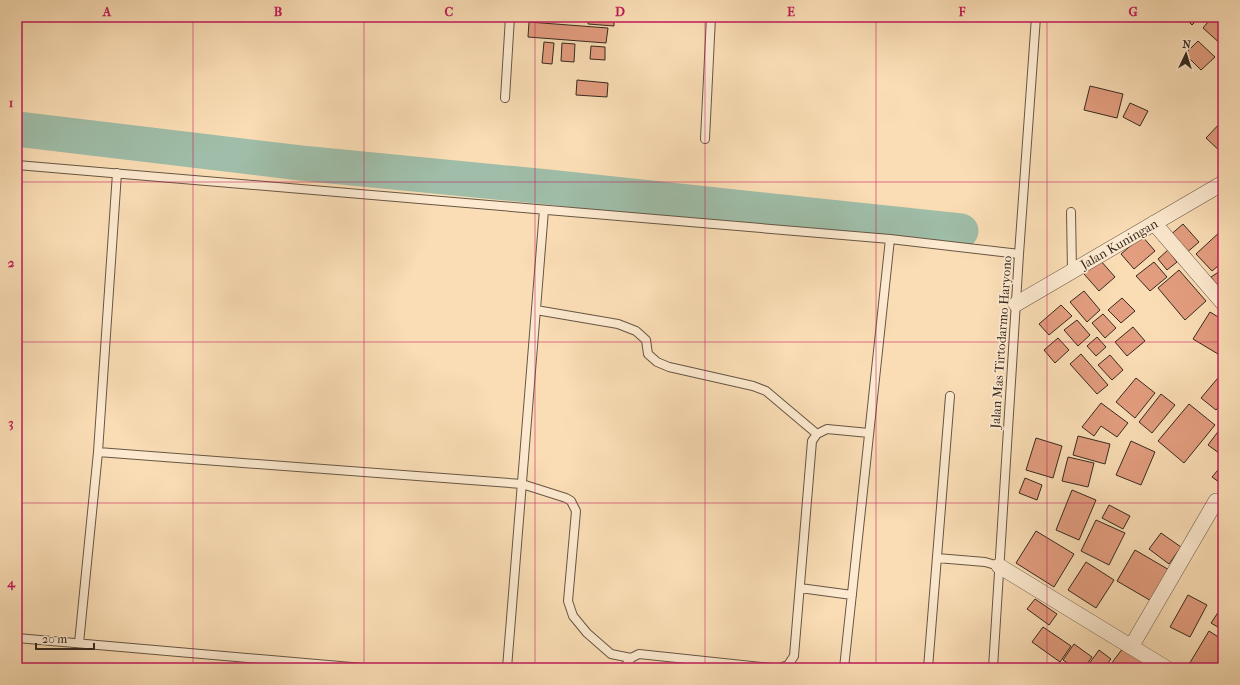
<svg xmlns="http://www.w3.org/2000/svg" width="1240" height="685" viewBox="0 0 1240 685" font-family="'IM FELL French Canon',serif">
	<style>
		.lines { fill: none; stroke-linecap: round; stroke-linejoin: round }
		.river { stroke: #9fbda8; stroke-width: 35 }
		.building { fill: #e39d7f; stroke: #36291f }
		.lane-casing { stroke: #675644; stroke-width: 10 }
		.street-casing { stroke: #675644; stroke-width: 16 }
		.lane { stroke: #fce9cf; stroke-width: 8 }
		.street { stroke: #fce9cf; stroke-width: 15 }
		.grid { fill: none; stroke: #c2185b; stroke-width: 1; stroke-opacity: 0.55 }
		.labels { text-anchor: middle; dominant-baseline: central; stroke-width: 3.5; stroke-linejoin: round; paint-order: stroke }
		.street-label { font-size: 13px; fill: #36291f; stroke: #fce9cf }
		.neatline { fill: none; stroke: #c2185b; stroke-width: 1.5 }
		.grid-label { font-size: 13px; text-anchor: middle; font-weight: bold; fill: #c2185b }
	</style>
	<rect width="100%" height="100%" fill="#faddb5"/>
	<filter id="stains"><feTurbulence type="fractalNoise" baseFrequency=".005" numOctaves="4"/><feColorMatrix values="0 0 0 0 .2 0 0 0 0 .09 0 0 0 0 .02 0 0 0 .5 -.17"/></filter>
	<radialGradient id="worn" r=".72"><stop offset=".6" stop-color="#630" stop-opacity="0"/><stop offset="1" stop-color="#630" stop-opacity=".3"/></radialGradient>
	<g class="lines">
		<path class="river" d="M17 129 301 163 548 187 961 231"/>
	</g>
	<path class="building" d="M540 17H550L549 19 540 18Z
		M589 17H614V26L588 24Z
		M1153 17H1163L1159 22Z
		M1184 17H1200L1192 25Z
		M1212 17H1223V46L1203 28Z
		M529 22 608 28 606 43 528 37Z
		M1198 41 1215 57 1201 70 1185 54Z
		M544 42 554 43 552 64 542 63Z
		M562 43 575 44 574 62 561 61Z
		M591 46 605 47V60L590 59Z
		M577 80 608 83 607 97 576 95Z
		M1090 86 1123 94 1117 118 1084 110Z
		M1130 103 1148 111 1140 126 1123 117Z
		M1223 120V154L1206 138Z
		M1183 224 1199 242 1184 255 1168 237Z
		M1223 229V262L1212 271 1196 254Z
		M1142 236 1155 251 1134 269 1121 254Z
		M1168 250 1177 262 1167 270 1158 259Z
		M1100 260 1115 277 1099 291 1084 274Z
		M1154 262 1167 277 1150 291 1136 276Z
		M1223 269V293L1211 277Z
		M1179 270 1206 301 1185 320 1158 288Z
		M1084 291 1100 310 1087 322 1070 302Z
		M1122 298 1135 311 1121 323 1108 310Z
		M1061 305 1072 316 1049 335 1039 324Z
		M1210 312 1223 320V357L1193 339Z
		M1103 314 1116 328 1105 338 1092 323Z
		M1077 320 1090 335 1078 346 1064 330Z
		M1133 327 1145 341 1127 356 1115 342Z
		M1097 337 1106 347 1096 356 1087 346Z
		M1058 338 1069 350 1055 363 1044 350Z
		M1081 354 1108 385 1097 394 1070 364Z
		M1110 355 1123 370 1112 380 1098 365Z
		M1223 372V402L1216 410 1201 398Z
		M1136 378 1155 393 1135 418 1116 402Z
		M1161 394 1175 405 1152 433 1139 422Z
		M1101 403 1128 423 1117 437 1101 426 1094 436 1082 427Z
		M1189 404 1215 425 1184 463 1158 441Z
		M1223 425V456L1208 445Z
		M1078 436 1110 444 1105 464 1073 455Z
		M1036 438 1062 446 1053 478 1026 470Z
		M1131 441 1155 452 1141 485 1116 475Z
		M1068 457 1094 463 1088 487 1062 481Z
		M1223 464V485L1212 477Z
		M1025 478 1042 485 1037 500 1019 493Z
		M1072 490 1096 500 1079 540 1056 530Z
		M1109 505 1130 516 1123 529 1102 518Z
		M1096 520 1125 533 1109 565 1081 551Z
		M1036 531 1074 554 1054 587 1016 563Z
		M1161 533 1181 547 1169 564 1149 549Z
		M1135 550 1171 571 1153 602 1117 581Z
		M1086 562 1114 580 1096 608 1068 590Z
		M1188 595 1207 605 1190 637 1170 627Z
		M1035 599 1057 614 1049 625 1027 609Z
		M1223 605V630L1211 623Z
		M1043 627 1071 646 1060 662 1032 642Z
		M1209 631 1223 640V655L1215 668H1190L1188 666Z
		M1074 644 1092 657 1084 668H1075L1063 660Z
		M1123 648 1148 666 1147 668H1108Z
		M1099 650 1111 659 1104 668H1086Z"/>
	<g class="lines">
		<defs>
			<path id="lane" d="M505 98 510 17
				M705 139 711 17
				M17 165 890 239 1019 254
				M1071 212 1072 271
				M536 310 618 324 636 331 646 340 648 354 657 362 669 367 753 386 766 391 817 434
				M98 452 522 484 566 498 571 501 576 511 568 601 573 616 587 633 611 654 631 658
				M937 558 985 562 999 566
				M800 588 852 595
				M17 638 363 668
				M79 643 98 452 117 173
				M507 668 544 210
				M624 668 631 658 639 654 772 668
				M780 668 788 665 794 656 812 441 817 434 827 429 869 433
				M844 668 890 239
				M928 668 950 396
				M993 668 1019 254 1036 17"/>
			<path id="street" d="M1154 223 1223 303
				M1016 304 1223 183
				M999 566 1166 668
				M1131 647 1216 501"/>
		</defs>
		<use href="#lane" class="lane-casing"/>
		<use href="#street" class="street-casing"/>
		<use href="#lane" class="lane"/>
		<use href="#street" class="street"/>
	</g>
	<path class="grid" d="M193 17V668M364 17V668M535 17V668M705 17V668M876 17V668M1047 17V668M17 182H1223M17 342H1223M17 503H1223"/>
	<g class="labels">
		<g class="street-label">
			<text transform="translate(1119 244) rotate(-30)">Jalan Kuningan</text>
			<text transform="translate(1001 342) rotate(-86)">Jalan Mas Tirtodarmo Haryono</text>
		</g>
	</g>
	<rect width="1240" height="685" fill="none" stroke="#faddb5" stroke-width="44"/>
	<g transform="translate(1186 54) rotate(4)" stroke="#fce9cf" stroke-width="3" paint-order="stroke">
	<path d="M0-3L7 15L0 10L-7 15Z" fill="#36291f"/>
	<text y="-6" font-size="11" font-weight="bold" text-anchor="middle" fill="#36291f">N</text>
	</g>
	<path d="M36 643v6h58v-6" fill="none" stroke="#36291f" stroke-width="2"/>
	<text x="42" y="643" font-size="12" fill="#36291f" stroke="#fce9cf" stroke-width="3" paint-order="stroke">20 m</text>
	<rect x="22" y="22" width="1196" height="641" class="neatline"/>
	<g class="grid-label">
		<text x="107" y="16">A</text>
		<text x="278" y="16">B</text>
		<text x="449" y="16">C</text>
		<text x="620" y="16">D</text>
		<text x="791" y="16">E</text>
		<text x="962" y="16">F</text>
		<text x="1133" y="16">G</text>
		<text x="11" y="107">1</text>
		<text x="11" y="267">2</text>
		<text x="11" y="427">3</text>
		<text x="11" y="587">4</text>
	</g>
	<rect width="100%" height="100%" filter="url(#stains)"/>
	<rect width="100%" height="100%" fill="url(#worn)"/>
</svg>
